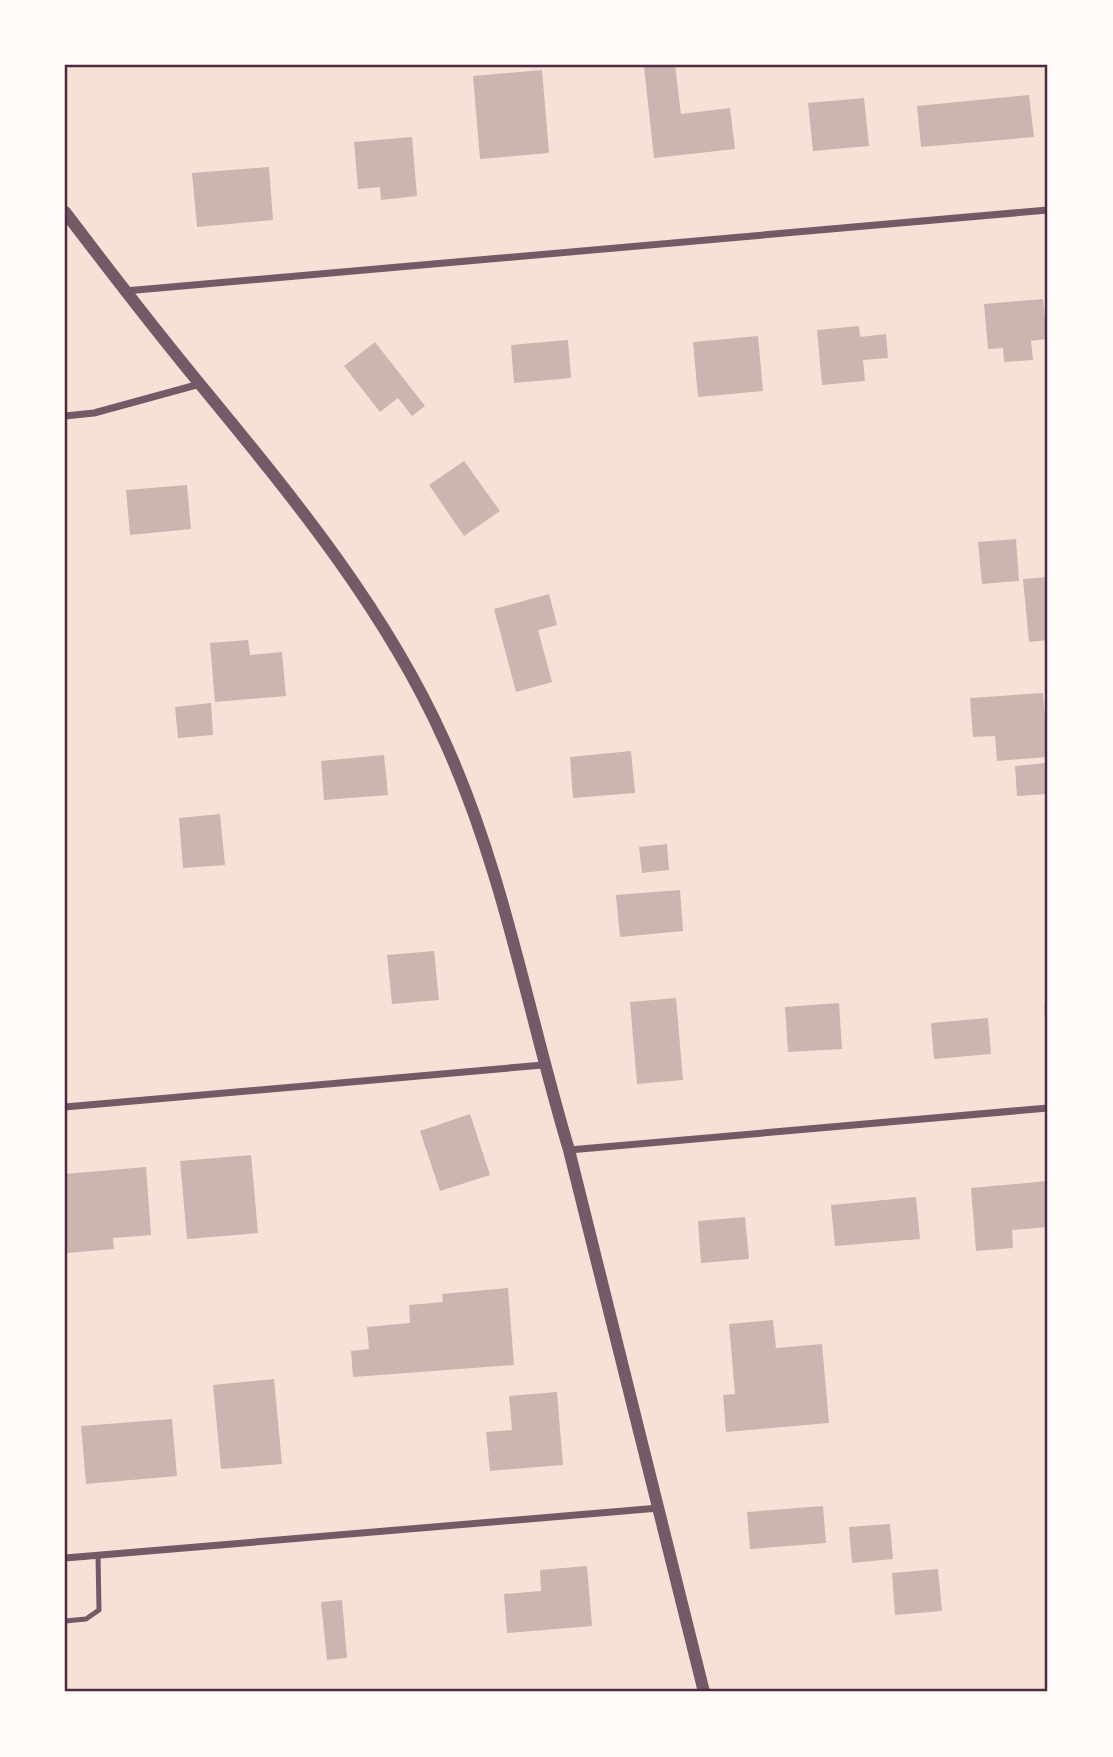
<svg xmlns="http://www.w3.org/2000/svg" width="1113" height="1757" viewBox="0 0 1113 1757" font-family="'Archivo Narrow',sans-serif">
	<style>
		.building { fill: #ccb4b1 }
		.lines { fill: none; stroke-linecap: round; stroke-linejoin: round }
		.service { stroke: #755966; stroke-width: 5 }
		.minor { stroke: #755966; stroke-width: 7 }
		.tertiary { stroke: #755966; stroke-width: 12 }
		.neatline { fill: none; stroke: #4a2c40; stroke-width: 2.5 }
	</style>
	<rect width="100%" height="100%" fill="#f7e1d7"/>
	<path class="building" d="M667 65H675L681 114 730 108 735 149 654 158 644 67Z
		M542 70 549 153 480 159 473 76Z
		M1029 95 1034 137 921 147 917 106Z
		M864 98 869 146 813 151 808 103Z
		M412 137 417 196 381 200 380 187 358 189 354 142Z
		M269 167 273 220 197 227 192 173Z
		M1043 299 1047 339 1031 341 1033 360 1004 362 1003 348 988 349 984 304Z
		M859 326 860 337 886 334 888 358 863 360 865 381 822 385 817 330Z
		M758 336 763 391 698 397 693 342Z
		M568 340 571 378 514 383 511 345Z
		M375 342 425 406 412 416 398 398 380 412 344 366Z
		M464 461 500 511 464 536 429 485Z
		M187 485 191 529 130 535 126 490Z
		M1016 539 1019 581 982 584 978 542Z
		M1048 577V640L1029 642 1023 579Z
		M549 594 557 625 538 630 552 682 516 692 494 609Z
		M248 640 250 655 282 652 286 696 215 702 210 643Z
		M1043 693 1048 757 997 761 995 736 973 737 970 698Z
		M211 703 213 735 178 738 175 707Z
		M631 751 635 793 573 798 570 757Z
		M384 755 388 795 324 800 321 761Z
		M1045 763 1048 794 1017 796 1015 766Z
		M220 814 225 865 183 868 179 818Z
		M667 844 669 870 642 873 639 847Z
		M680 890 683 931 620 937 616 895Z
		M434 951 439 1000 392 1004 387 955Z
		M676 998 683 1080 637 1084 630 1002Z
		M839 1003 842 1049 788 1052 785 1007Z
		M1044 1005H1048V1031H1046Z
		M988 1018 991 1054 934 1059 931 1023Z
		M470 1114 490 1175 440 1191 420 1131Z
		M251 1155 258 1233 187 1239 180 1161Z
		M146 1167 151 1235 113 1238 114 1249 67 1253 65 1174Z
		M1048 1181V1227L1012 1230 1013 1248 976 1251 971 1188Z
		M916 1197 920 1239 835 1246 831 1205Z
		M745 1217 749 1259 701 1263 698 1221Z
		M508 1288 514 1365 353 1377 351 1351 369 1349 367 1327 410 1323 409 1305 443 1302 442 1294Z
		M773 1320 776 1348 822 1344 829 1423 726 1432 723 1395 735 1394 729 1324Z
		M274 1379 282 1464 221 1469 213 1385Z
		M557 1392 563 1465 490 1471 486 1432 512 1430 509 1396Z
		M172 1419 177 1476 86 1484 81 1426Z
		M823 1506 826 1543 750 1549 747 1512Z
		M890 1524 893 1559 852 1563 849 1527Z
		M587 1566 592 1626 507 1633 504 1594 541 1591 540 1570Z
		M938 1569 942 1611 895 1615 892 1573Z
		M342 1600 347 1658 327 1660 321 1602Z"/>
	<g class="lines">
		<path class="service" d="M65 1621 86 1619 99 1610 98 1555"/>
		<path class="minor" d="M125 291 1048 210
			M65 416 94 413 200 384
			M65 1107 543 1065
			M569 1150 1048 1108
			M65 1558 659 1508"/>
		<path class="tertiary" d="M65 212C109 270 153 327 199 383 291 495 384 607 444 740 504 871 528 1014 569 1150L704 1692"/>
	</g>
	<rect width="1113" height="1757" fill="none" stroke="#fffaf5" stroke-width="133"/>
	<rect x="66" y="66" width="980" height="1624" class="neatline"/>
</svg>
